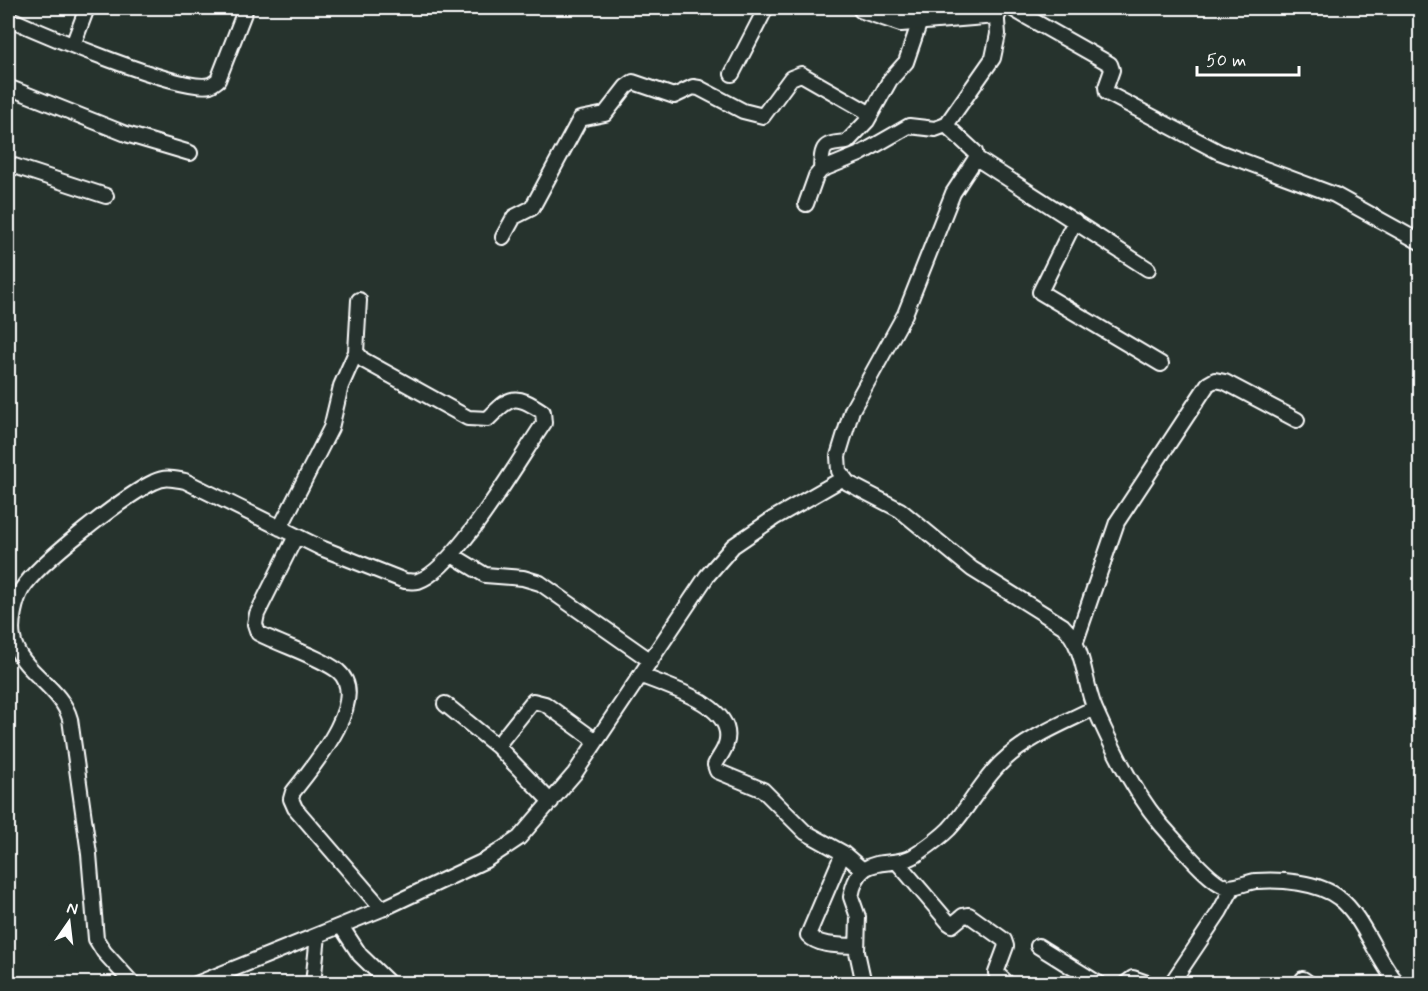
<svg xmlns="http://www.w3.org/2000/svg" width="1428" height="991" viewBox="0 0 1428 991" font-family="Mynerve,sans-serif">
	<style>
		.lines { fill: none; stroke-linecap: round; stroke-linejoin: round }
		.street-casing { stroke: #fff; stroke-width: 18 }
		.secondary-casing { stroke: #fff; stroke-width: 24 }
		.street { stroke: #26332d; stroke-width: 14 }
		.secondary { stroke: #26332d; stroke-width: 20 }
	</style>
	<rect width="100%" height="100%" fill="#26332d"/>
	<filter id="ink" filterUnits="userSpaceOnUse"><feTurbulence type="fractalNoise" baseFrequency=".0167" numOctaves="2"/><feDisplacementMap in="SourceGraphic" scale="12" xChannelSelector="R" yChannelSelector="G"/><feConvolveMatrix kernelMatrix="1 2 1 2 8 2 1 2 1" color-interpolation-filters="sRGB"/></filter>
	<g filter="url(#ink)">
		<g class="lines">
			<defs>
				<path id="street" d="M996 8 998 34 993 58 946 125 975 152 976 158 953 193 905 314 852 410 838 456 839 471 848 483 900 510 972 569 1063 626C1086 649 1083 681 1095 709 1115 754 1138 801 1172 837 1182 848 1211 883 1225 886 1235 889 1246 882 1256 881 1280 879 1319 882 1339 898 1363 916 1376 959 1398 984
					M1011 8 1110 64 1112 70 1106 87 1107 93 1219 152 1335 195 1420 242
					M8 18C39 32 182 93 210 85 213 84 215 82 218 80L246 8
					M73 45 87 8
					M732 74 766 8
					M8 87 126 134 190 153
					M976 158 1148 269
					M8 164 106 196
					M821 170C822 145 823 144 847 142L867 121 890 80 906 62 920 21
					M806 204 816 176 821 170 860 154 909 126 935 129 946 125
					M1075 221 1040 292 1161 364
					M503 237 514 217 532 208 580 119 605 114 626 87 633 82 674 96 693 87 699 88 743 111 763 116 791 78 801 74 871 114
					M280 528 331 428 341 386 356 352
					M296 536 257 614 255 624 258 633C281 645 320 657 338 671 371 699 311 769 293 792L291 799 295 808 382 909
					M452 555 485 575 523 578 540 583 651 661
					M1076 641 1117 522 1208 384 1215 380 1225 382 1297 420
					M642 676C668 687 738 706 726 744 724 752 718 758 715 765L717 771 763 790 805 832 843 853 863 870
					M445 704 497 746 551 802
					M497 746 533 701 545 704 596 741
					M843 853 808 935C819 947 842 945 857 946
					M897 862 949 923 952 925 963 916 969 915 1004 940 1006 946 996 973 1008 984
					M341 926 360 955 390 984
					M1038 946 1099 984
					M1303 979 1310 984
					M133 984 104 952 96 939 89 854 70 719C61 686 19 671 13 638 10 625 15 601 22 589 38 563 126 495 154 482 165 476 174 479 185 481L321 548 405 581C409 581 414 582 418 581 455 570 520 458 544 423L543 412C515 393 510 396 488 419L468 418 363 360 356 352 359 300
					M196 984 382 909 486 860 519 838 575 773 707 576 733 546 774 518 842 479
					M313 984 318 935
					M864 984 857 952 858 917 851 897C860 846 893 874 920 852 930 845 940 838 949 829 969 808 982 780 1003 761 1028 737 1064 723 1094 708
					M1125 984 1133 978 1150 984
					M1171 984 1220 911 1233 887"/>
				<path id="secondary" d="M863 8 901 21 996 13"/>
			</defs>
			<use href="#street" class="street-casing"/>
			<use href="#secondary" class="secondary-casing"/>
			<use href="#street" class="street"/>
			<use href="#secondary" class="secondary"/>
		</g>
	</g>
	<rect width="1428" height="991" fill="none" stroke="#26332d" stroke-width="30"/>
	<rect x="15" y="15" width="1398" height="961" fill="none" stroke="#fff" stroke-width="2" filter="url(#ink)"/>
	<g transform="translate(69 922) rotate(14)" stroke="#26332d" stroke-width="4.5" paint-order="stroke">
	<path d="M0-4.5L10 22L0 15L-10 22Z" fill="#ffffff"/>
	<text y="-9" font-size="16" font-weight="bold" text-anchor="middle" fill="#ffffff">N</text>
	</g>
	<path d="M1197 66v9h102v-9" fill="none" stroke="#ffffff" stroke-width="3"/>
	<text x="1206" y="66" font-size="18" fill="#ffffff" stroke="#26332d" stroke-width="4.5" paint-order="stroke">50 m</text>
</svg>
